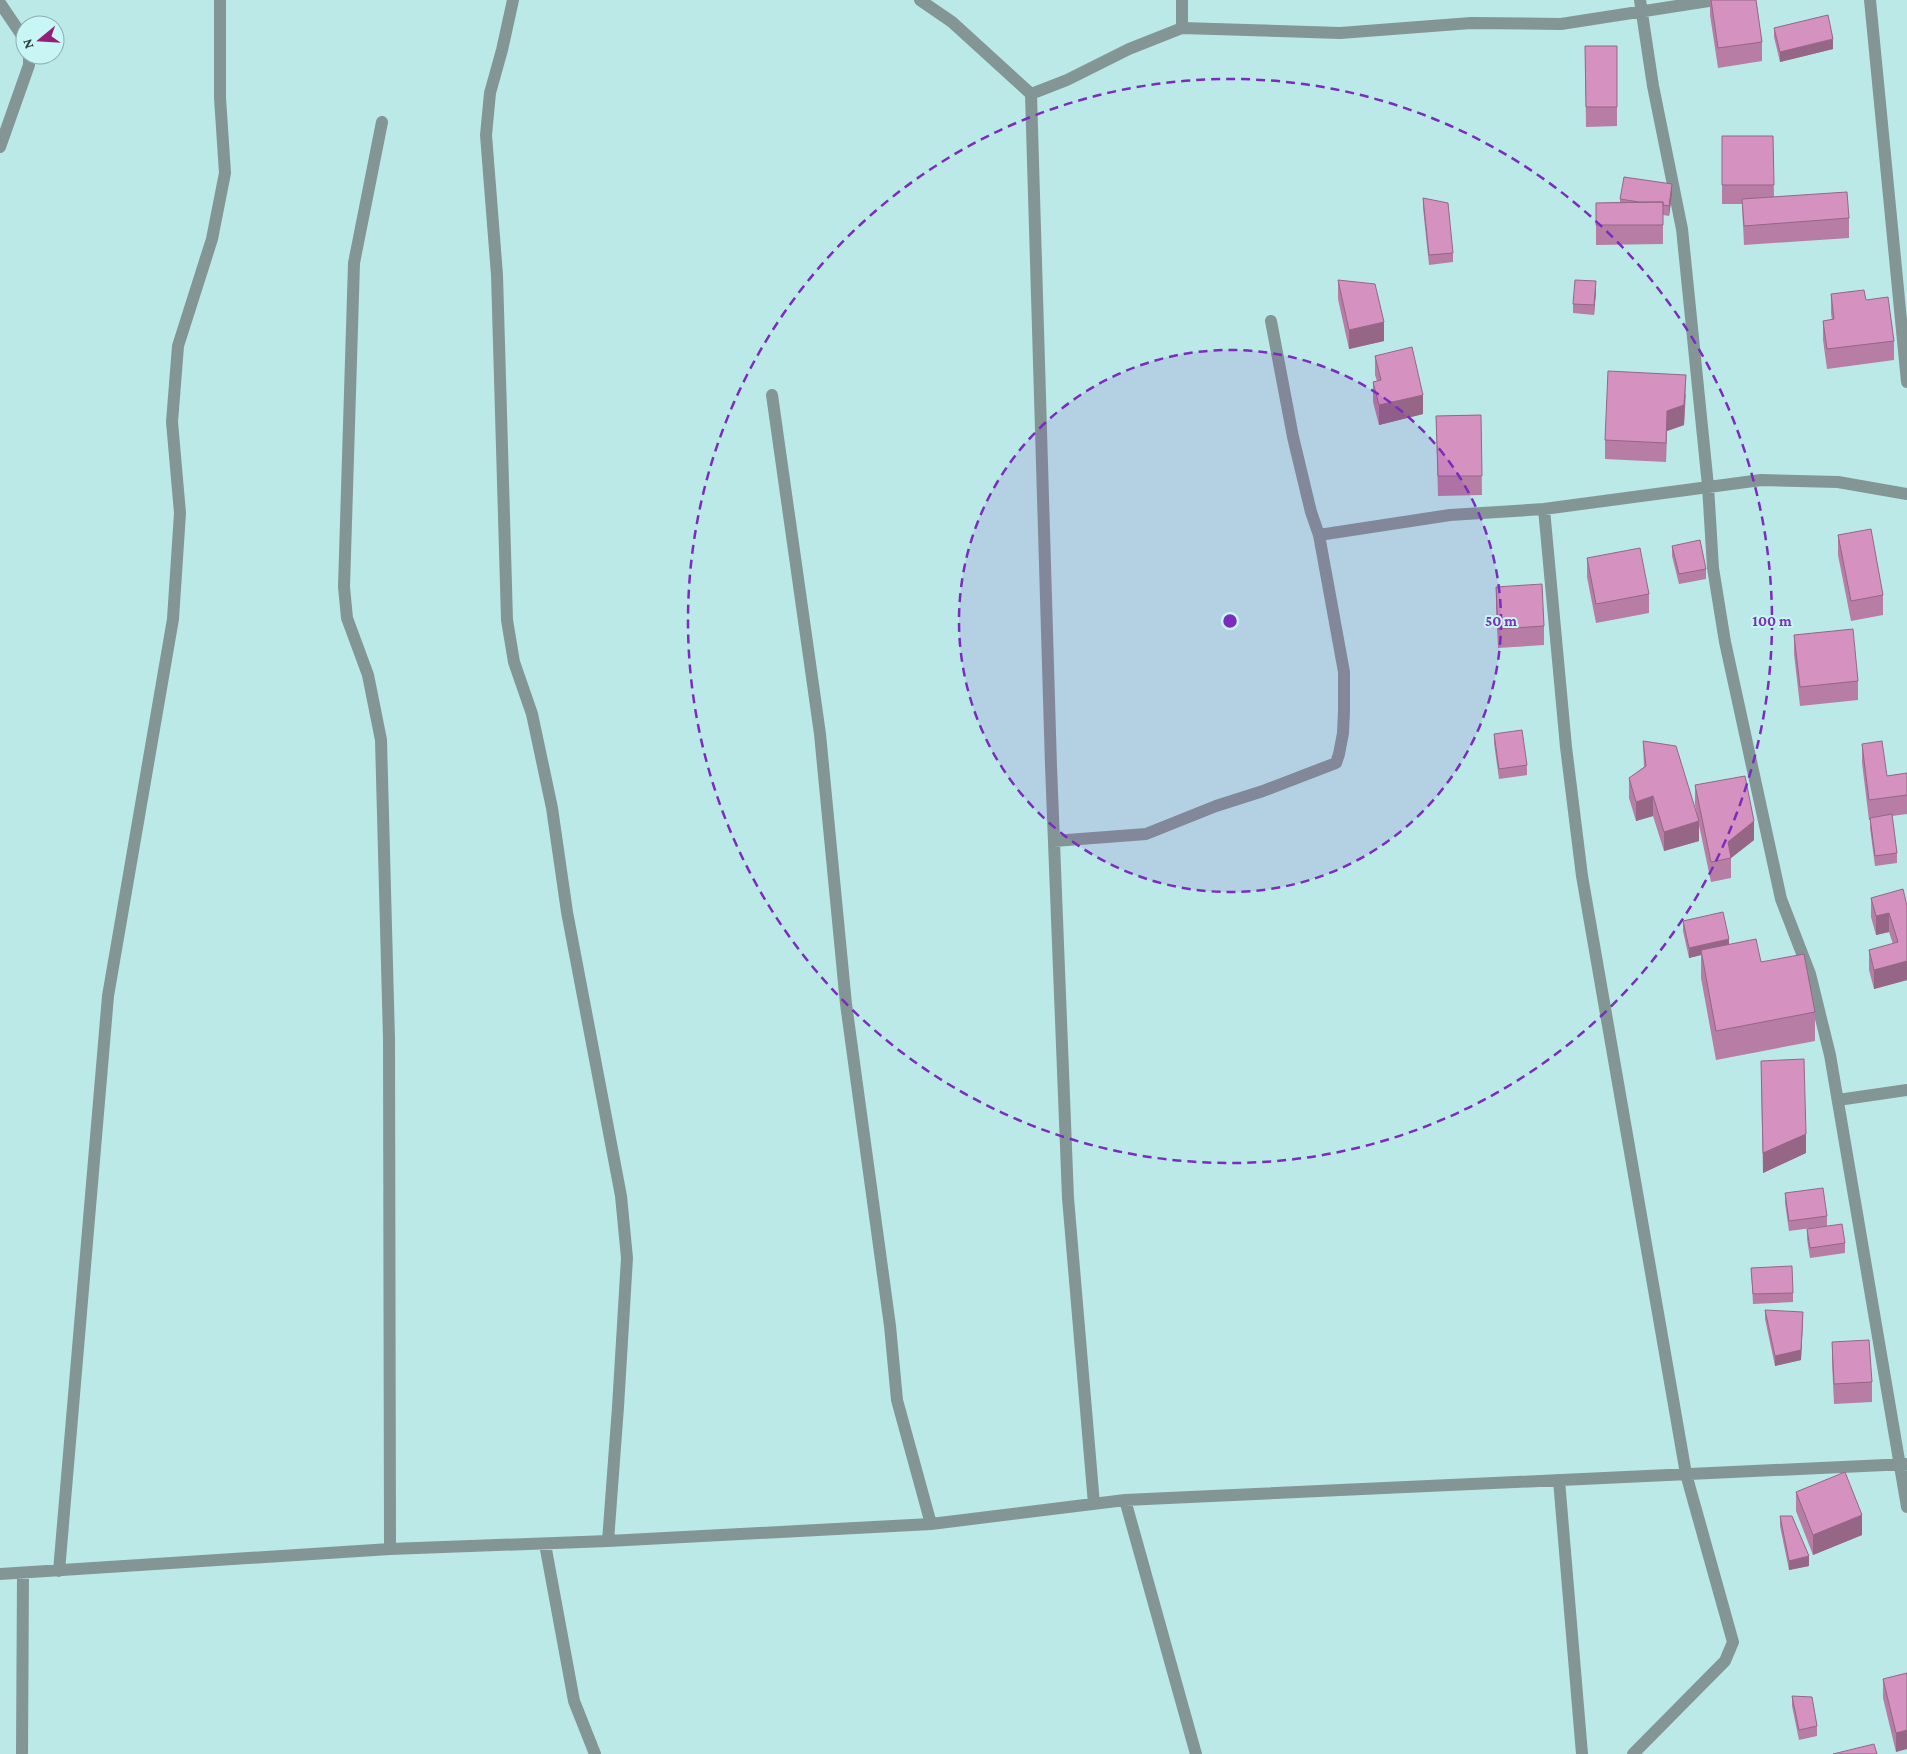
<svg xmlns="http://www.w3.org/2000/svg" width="1907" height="1754" viewBox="0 0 1907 1754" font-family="'Crimson Pro',serif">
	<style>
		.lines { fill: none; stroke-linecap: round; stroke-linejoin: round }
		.minor { stroke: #839695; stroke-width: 12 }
		.wall { fill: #b77da4 }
		.shaded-wall { fill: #956686 }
		.building { fill: #d591bf; stroke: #956686 }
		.ring { fill: none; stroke: #7b2cbf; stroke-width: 2.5; stroke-dasharray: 9 6 }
		.centre { fill: #7b2cbf; stroke: #c8f6f5; stroke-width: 2.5 }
		.ring-label { font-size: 15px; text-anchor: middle; font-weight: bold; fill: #7b2cbf; stroke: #c8f6f5; stroke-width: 4; stroke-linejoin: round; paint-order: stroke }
	</style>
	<rect width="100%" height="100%" fill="#bbe9e7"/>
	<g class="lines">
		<path class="minor" d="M513 0 502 50 490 93 486 135 497 275 507 620 514 662 532 714 552 808 567 912 621 1196 627 1258 618 1407 608 1541
			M920 0 952 22 1031 94 1051 766 1068 1198 1094 1504
			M1640 0 1653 86 1682 229 1708 486 1713 568 1725 642 1781 899 1810 974 1830 1055 1907 1507
			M1870 0 1907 382
			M0 3 25 40
			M1182 28V0
			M1031 94 1067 80 1129 49 1182 28 1340 33 1471 23 1561 24 1715 0
			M382 122 354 263 344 587 347 618 368 675 381 740 389 1039 390 1549
			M0 147 29 65V55
			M772 395 820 734 846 1004 890 1326 897 1400 931 1524
			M1544 509 1566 747 1582 876 1686 1474 1733 1642 1725 1661 1633 1754
			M1319 535 1450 515 1544 509 1761 480 1838 482 1907 494
			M1054 841 1146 834 1216 806 1263 791 1336 763 1339 754 1343 733 1344 711V672L1319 535 1311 512 1293 437 1271 321
			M1838 1100 1907 1090
			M1559 1480 1582 1754
			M1125 1500 1196 1754
			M545 1544 574 1701 595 1754
			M59 1571 108 996 173 619 180 513 172 422 178 346 212 239 225 173 220 98V0
			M0 1574 390 1549 608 1541 931 1524 1125 1500 1907 1464
			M22 1754 23 1573"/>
	</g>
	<path class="wall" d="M1710 0H1756L1762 42V61L1718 68 1710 15Z
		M1774 28 1833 49 1780 62 1774 37Z
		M1585 46H1617V126L1586 127Z
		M1722 136H1773L1774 197 1849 218V238L1744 245 1742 204H1722Z
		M1672 194 1669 216 1663 215V244L1596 245V203L1620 202V199Z
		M1423 198 1453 253V262L1429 265 1423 208Z
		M1338 280 1384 341 1349 349 1338 299Z
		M1596 291 1594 315 1573 313V304Z
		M1831 294 1866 300 1894 341V360L1827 369 1823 340V321L1832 320 1831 313Z
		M1375 356 1423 414 1379 425 1373 402V382L1377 381 1375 375Z
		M1686 394 1684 425 1667 431 1666 462 1605 459V440Z
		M1481 415 1482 495 1438 496 1436 416Z
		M1838 535 1883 595V615L1851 621 1838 555Z
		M1672 546 1706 569V579L1679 584 1672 556Z
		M1587 558 1649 594V613L1596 623 1587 577Z
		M1496 587 1544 626V645L1498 648 1496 606Z
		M1794 635 1858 681V700L1800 706 1794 654Z
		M1494 734 1527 765V775L1499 779 1494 743Z
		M1643 741 1697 814 1695 805V785L1754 840 1731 858V878L1711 882 1699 825V841L1664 851 1653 816 1636 821 1629 798V778L1644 767Z
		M1862 744 1887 776 1907 773V814L1892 816 1897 853V863L1875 866 1870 828V820H1869L1862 763Z
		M1871 898 1907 906V980L1874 989 1869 970V950L1893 944 1889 932 1876 935 1871 917Z
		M1683 921 1729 944 1761 962 1815 1012V1041L1716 1060 1701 978V955L1689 958 1683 931Z
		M1761 1061 1806 1153 1763 1173 1761 1080Z
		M1785 1193 1827 1216V1226L1789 1231 1785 1203Z
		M1807 1229 1845 1243V1253L1810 1258 1807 1239Z
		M1751 1268 1793 1293V1302L1753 1304Z
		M1765 1310 1803 1322 1801 1360 1775 1366 1765 1319Z
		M1832 1342 1872 1382V1402L1834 1404 1832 1362Z
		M1796 1492 1862 1535 1813 1555 1796 1511Z
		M1780 1516 1809 1566 1789 1570 1780 1526Z
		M1907 1673 1896 1752 1883 1698V1679Z
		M1792 1696 1817 1726V1736L1799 1740 1792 1706Z"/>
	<path class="shaded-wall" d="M1833 39V49L1780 62V52Z
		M1672 184V194L1669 216V206Z
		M1596 281V291L1594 315V305Z
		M1384 322V341L1349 349V330Z
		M1686 375 1684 425 1667 431 1666 462 1667 411Z
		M1423 395V414L1379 425V405Z
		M1653 796V816L1636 821V802Z
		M1699 821V841L1664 851V832Z
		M1754 821V840L1731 858 1728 842Z
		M1889 913V932L1876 935V916Z
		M1729 939V949L1701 950V955L1689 958V948Z
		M1907 961V980L1874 989V970Z
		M1806 1134V1153L1763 1173V1153Z
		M1803 1312 1801 1360 1775 1366V1356Z
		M1862 1515V1535L1813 1555V1535Z
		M1809 1556V1566L1789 1570V1561Z
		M1907 1730V1749L1896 1752V1733Z"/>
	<path class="building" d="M1711 0H1756L1762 42 1718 48Z
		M1828 15 1833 39 1780 52 1774 28Z
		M1585 46H1617V107H1586Z
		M1722 136H1773L1774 185H1722Z
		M1624 177 1672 184 1669 206 1663 205V202H1639L1620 199Z
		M1847 192 1849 218 1744 226 1742 199Z
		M1423 198 1448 203 1453 253 1429 255Z
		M1663 202V225H1596V203Z
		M1338 280 1375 284 1384 322 1349 330Z
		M1575 280 1596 281 1594 305 1573 304Z
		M1864 290 1866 300 1888 297 1894 341 1827 349 1823 321 1834 319 1831 294Z
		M1412 347 1423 395 1379 405 1373 382 1381 380 1375 356Z
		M1608 371 1686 375 1684 405 1667 411 1666 443 1605 440Z
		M1481 415 1482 476H1438L1436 416Z
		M1871 529 1883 595 1851 601 1838 535Z
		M1700 540 1706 569 1679 574 1672 546Z
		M1640 548 1649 594 1596 604 1587 558Z
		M1542 584 1544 626 1498 629 1496 587Z
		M1853 629 1858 681 1800 687 1794 635Z
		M1522 730 1527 765 1499 769 1494 734Z
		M1643 741 1676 746 1699 821 1664 832 1653 796 1636 802 1629 778 1646 766Z
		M1882 741 1887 776 1907 773V795L1869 800 1862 744Z
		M1745 776 1754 821 1728 842 1731 858 1711 862 1695 785Z
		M1892 814 1897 853 1875 856 1870 818Z
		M1903 889 1907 906V961L1874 970 1869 950 1898 942 1889 913 1876 916 1871 898Z
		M1723 912 1729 939 1689 948 1683 921Z
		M1756 939 1761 962 1804 954 1815 1012 1716 1031 1701 950Z
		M1804 1059 1806 1134 1763 1153 1761 1061Z
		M1823 1188 1827 1216 1789 1221 1785 1193Z
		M1842 1224 1845 1243 1810 1248 1807 1229Z
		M1792 1266 1793 1293 1753 1294 1751 1268Z
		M1765 1310 1803 1312 1801 1350 1775 1356Z
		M1869 1340 1872 1382 1834 1384 1832 1342Z
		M1845 1472 1862 1515 1813 1535 1796 1492Z
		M1780 1516H1792L1809 1556 1789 1561Z
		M1907 1673V1730L1896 1733 1883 1679Z
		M1792 1696 1812 1697 1817 1726 1799 1730Z
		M1874 1744 1877 1754H1833Z"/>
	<circle cx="1230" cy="621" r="271" fill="#7b2cbf" fill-opacity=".12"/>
	<g class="ring">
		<circle cx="1230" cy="621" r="271"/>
		<circle cx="1230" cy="621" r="542"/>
	</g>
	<circle cx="1230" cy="621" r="8" class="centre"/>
	<g class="ring-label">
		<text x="1501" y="626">50 m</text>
		<text x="1772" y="626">100 m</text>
	</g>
	<g transform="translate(40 40) rotate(252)"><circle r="24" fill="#c8f6f5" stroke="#8aacac"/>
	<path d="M0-4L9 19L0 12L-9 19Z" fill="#961e7a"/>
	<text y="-8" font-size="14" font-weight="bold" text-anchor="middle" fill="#2c3e3e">N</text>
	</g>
</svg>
